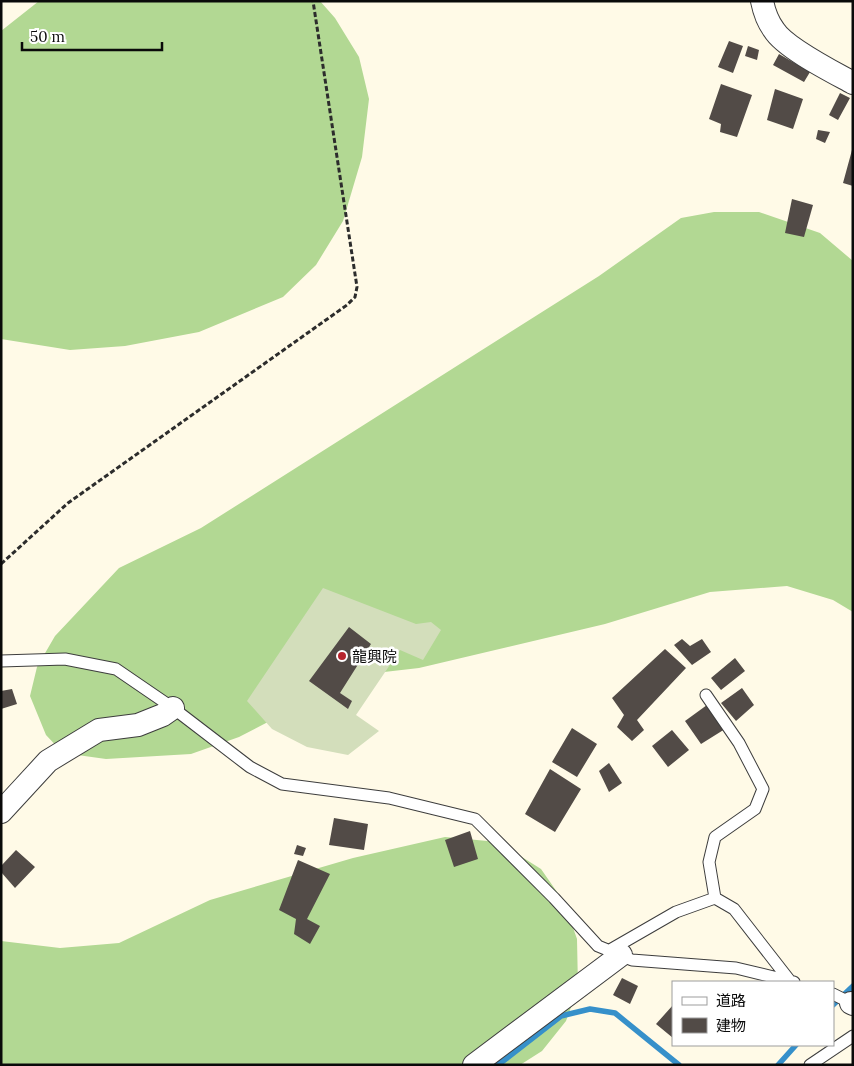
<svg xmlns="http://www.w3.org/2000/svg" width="854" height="1066" viewBox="0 0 854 1066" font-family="Lora,'Noto Sans JP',serif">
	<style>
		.forest { fill: #b2d893 }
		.cemetery { fill: #d3debb }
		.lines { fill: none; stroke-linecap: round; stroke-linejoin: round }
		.stream { stroke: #3690ca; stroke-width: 5.5 }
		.building { fill: #524b47 }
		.service-casing { stroke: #3d3d3d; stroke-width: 13 }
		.minor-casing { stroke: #3d3d3d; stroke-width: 24 }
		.path { stroke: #2c2c2c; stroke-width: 3; stroke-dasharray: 5 2.5; stroke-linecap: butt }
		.service { stroke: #fff; stroke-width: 11 }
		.minor { stroke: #fff; stroke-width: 22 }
		.poi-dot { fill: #b7252d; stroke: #fff; stroke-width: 2 }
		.labels { text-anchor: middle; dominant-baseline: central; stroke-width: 5; stroke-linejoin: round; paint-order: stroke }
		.poi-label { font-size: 15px; fill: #0a0a0a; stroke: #fff; text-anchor: start }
	</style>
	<rect width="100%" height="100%" fill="#fffae7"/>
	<path class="forest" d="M39 1H320L335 18 359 57 369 99 362 157 343 221 316 265 283 297 199 332 125 346 70 350 1 339V31Z
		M714 212H759L820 233 853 261V612L833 600 787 586 710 592 605 624 419 668 358 675 239 737 191 754 106 759 63 753 46 735 30 696 37 667 55 636 119 568 201 528 599 276 681 218Z
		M445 837 498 842 541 869 564 902 577 939 578 988 566 1021 542 1051 520 1065H1V941L60 948 119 943 210 900 353 858Z"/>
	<path class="cemetery" d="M323 588 416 624 431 622 441 630 423 660 400 650 356 715 379 731 348 755 307 747 272 729 247 701Z"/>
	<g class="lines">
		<path class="stream" d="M833 1005 853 986
			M498 1065 561 1016 590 1009 615 1013 679 1065
			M778 1065 796 1045"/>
	</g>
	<path class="building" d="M729 41 743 46 733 73 718 67Z
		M748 46 759 50 757 60 745 56Z
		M779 54 810 72 804 82 773 65Z
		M721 84 752 95 737 137 720 132 721 124 709 119Z
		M775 89 803 99 793 129 767 120Z
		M840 93 850 98 838 120 829 115Z
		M818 130 830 132 825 143 816 139Z
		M852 150H853V186L843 183Z
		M792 199 813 205 804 237 785 233Z
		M349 627 371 644 340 693 352 701 348 709 309 681Z
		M682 639 690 646 702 639 711 652 692 665 674 645Z
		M665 649 686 668 637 720 644 730 632 741 617 727 624 715 612 698Z
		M735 658 745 671 721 690 711 678Z
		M742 688 754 705 736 721 721 703Z
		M12 689 17 704 1 709V691Z
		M707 705 725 729 701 744 685 721Z
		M572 728 597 744 577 777 552 762Z
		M672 730 689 750 668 767 652 746Z
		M609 763 622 783 609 792 599 771Z
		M550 769 581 789 555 832 525 814Z
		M334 818 368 824 364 850 329 845Z
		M470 831 478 859 454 867 445 840Z
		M297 845 306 848 303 856 294 854Z
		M16 850 35 867 15 888 1 872V866Z
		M298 860 330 874 307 919 320 926 310 944 294 934 296 919 279 910Z
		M622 978 638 986 630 1004 613 995Z
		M673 1005V1038L656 1024Z"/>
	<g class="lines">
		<defs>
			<path id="service" d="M1 661 65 659 116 669 173 708 250 767 282 784 389 798 475 819 554 898 598 946 632 960 736 968 794 982
				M706 695 739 743 763 789 755 809 715 837 709 862 715 898
				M610 950 676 912 715 898 734 909 790 981
				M833 994 851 1003
				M810 1065 853 1036"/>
			<path id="minor" d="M762 1C764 11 768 22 774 30 785 48 833 72 853 83
				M1 812 48 761 99 730 138 725 163 715 173 708
				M851 1003 853 1004
				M474 1065 621 955"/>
		</defs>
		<use href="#service" class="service-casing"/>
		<use href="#minor" class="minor-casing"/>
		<path class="path" d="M1 564 68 503 347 305 355 297 357 287 313 1"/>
		<use href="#service" class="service"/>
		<use href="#minor" class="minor"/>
	</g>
	<circle class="poi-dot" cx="342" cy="656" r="5"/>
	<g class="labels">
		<g class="poi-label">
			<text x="352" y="656">龍興院</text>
		</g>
	</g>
	<rect width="854" height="1066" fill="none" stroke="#0a0a0a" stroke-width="5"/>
	<rect x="672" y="981" width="162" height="65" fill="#ffffff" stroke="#9d9d9d"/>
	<rect x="682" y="997" width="25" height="8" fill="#ffffff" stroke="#9d9d9d"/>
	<text x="716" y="1006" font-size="15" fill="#0a0a0a">道路</text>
	<rect x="682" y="1018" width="25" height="15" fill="#524b47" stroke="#9d9d9d"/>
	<text x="716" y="1031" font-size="15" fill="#0a0a0a">建物</text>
	<path d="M22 42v8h140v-8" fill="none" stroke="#0a0a0a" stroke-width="2.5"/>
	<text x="30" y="42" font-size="15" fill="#0a0a0a" stroke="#ffffff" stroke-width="4" paint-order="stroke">50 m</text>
</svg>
